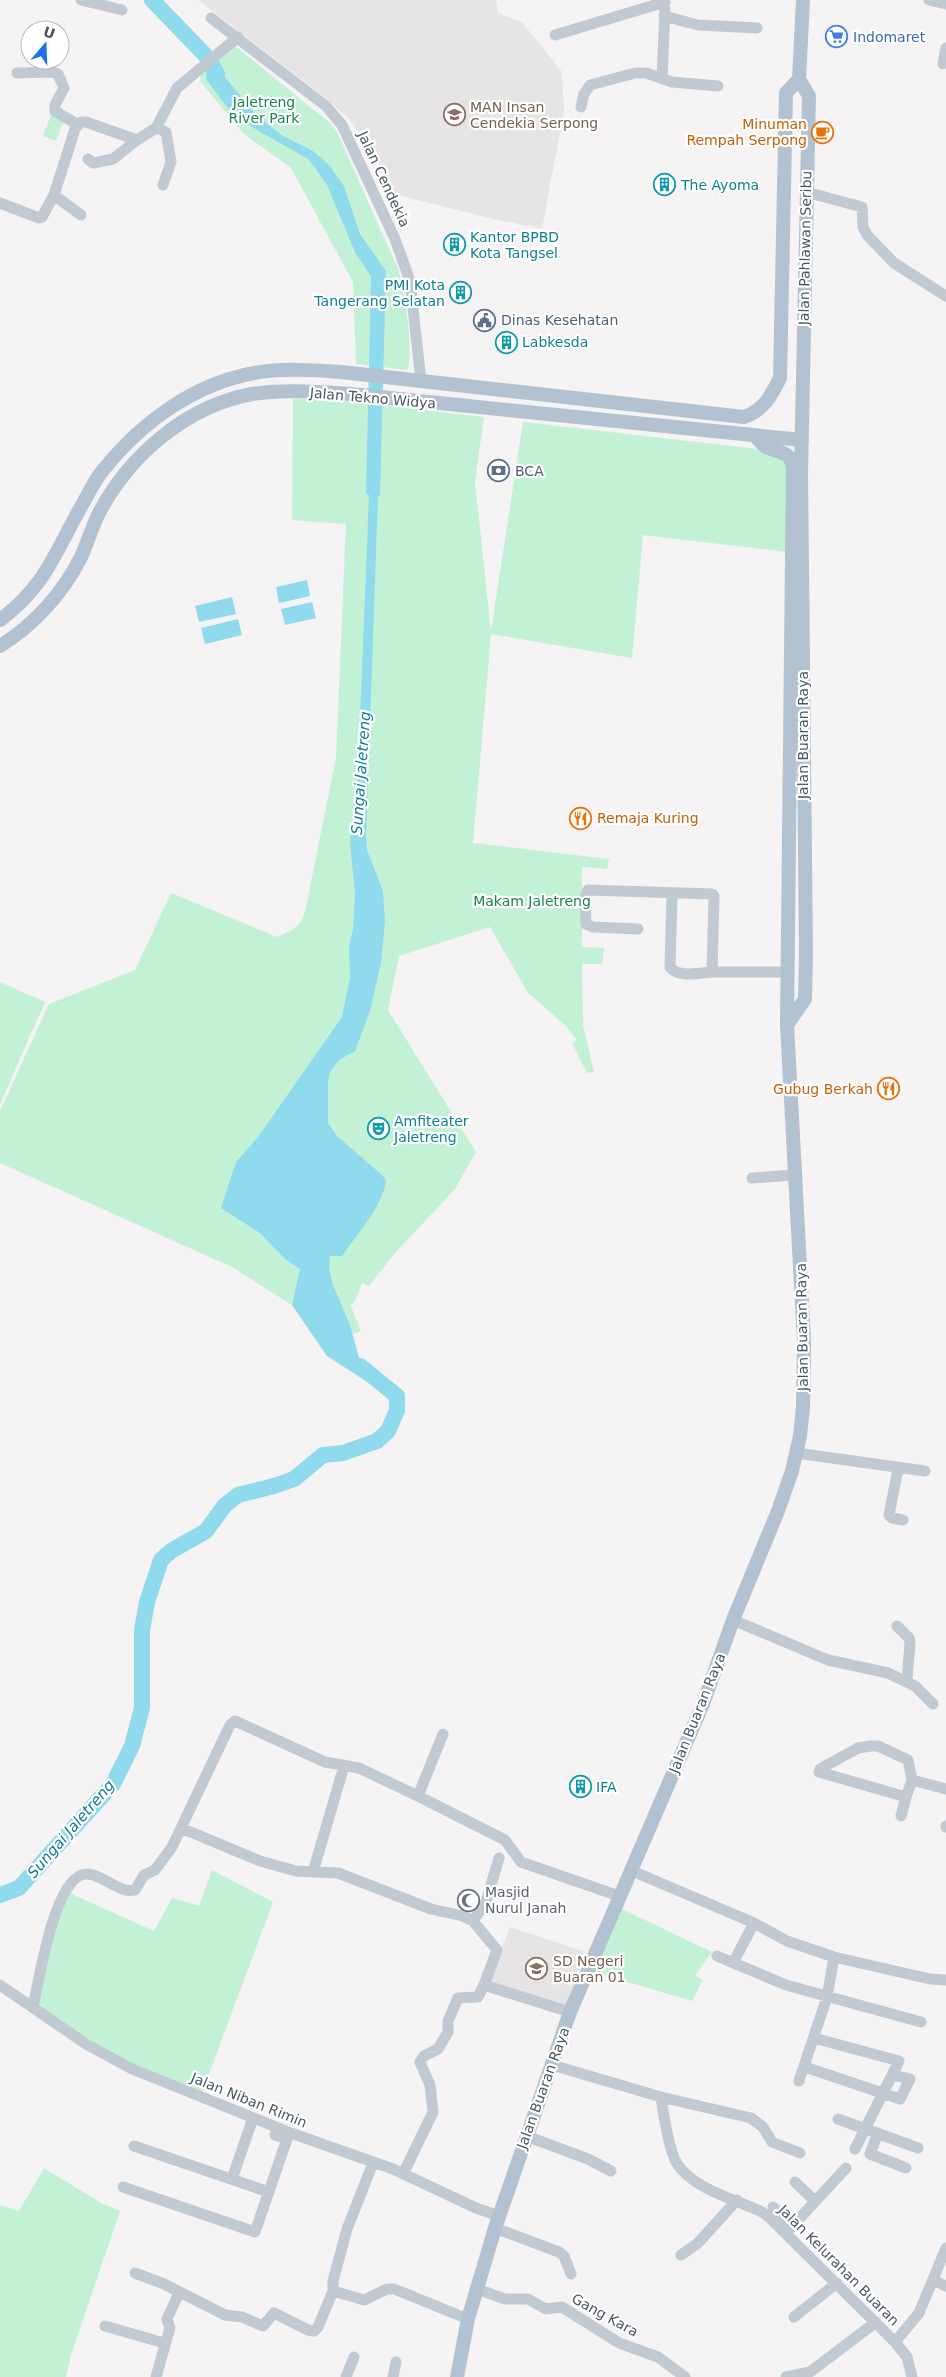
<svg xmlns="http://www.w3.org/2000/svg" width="946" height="2377" viewBox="0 0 946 2377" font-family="'DejaVu Sans',sans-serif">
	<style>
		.education { fill: #e6e4e5 }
		.green { fill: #c3f1d5 }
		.water { fill: #90daee }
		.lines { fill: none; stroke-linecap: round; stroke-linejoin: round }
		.river { stroke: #90daee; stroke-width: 16 }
		.minor { stroke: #c1cad2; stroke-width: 11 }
		.major { stroke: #b3c2d1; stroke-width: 14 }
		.labels { text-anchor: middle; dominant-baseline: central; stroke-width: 4.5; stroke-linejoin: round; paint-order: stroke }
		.shop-label { font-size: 14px; fill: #366cbe; stroke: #fff; text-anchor: start }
		.park-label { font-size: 14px; fill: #17864f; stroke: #fff }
		.education-label { font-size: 14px; fill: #785e54; stroke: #fff; text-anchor: start }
		.food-label { font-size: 14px; fill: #c56008; stroke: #fff; text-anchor: end }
		.street-label { font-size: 14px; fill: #4a5661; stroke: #fff }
		.culture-label { font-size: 14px; fill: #0d838f; stroke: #fff; text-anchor: start }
		.service-label { font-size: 14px; fill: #4e5e75; stroke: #fff; text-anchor: start }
		.worship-label { font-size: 14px; fill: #5b616d; stroke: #fff; text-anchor: start }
		.water-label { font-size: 15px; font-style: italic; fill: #0c7c9b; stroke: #fff }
	</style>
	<rect width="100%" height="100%" fill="#f5f3f3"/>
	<path class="education" d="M198 0H496L498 13 522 22 562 72 564 111 542 228 502 221 386 192 382 168 368 145 349 119 326 98Z
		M510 1927 586 1952 563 2013 487 1986Z"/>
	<path class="green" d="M234 45 331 124 338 134 399 271C405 300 413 342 408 370L356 364 353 282 291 168 243 133 200 81 201 70Z
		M51 115 64 120 56 141 43 136Z
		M293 399 347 401 484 417 475 482 491 631 523 422 774 451 786 464 788 552 643 535 632 658 491 634 473 843 609 859 607 869 582 867V947L604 948 602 964H582L583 1025 594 1072 587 1073 572 1043 577 1040 565 1025 528 993 490 927 399 956 388 1010 476 1152 455 1189 396 1252 369 1286 362 1283 354 1303 350 1304 361 1331 353 1334 327 1356 292 1305 232 1267 0 1163V1111L49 1004 135 970 171 893 277 937C292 931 300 927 305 912L336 758 346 524 292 520Z
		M0 982 45 1002 0 1104Z
		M212 1870 273 1902 199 2101 122 2064 35 2007 65 1891 154 1931 172 1898 199 1906Z
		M622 1909 712 1952 695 1975 703 1980 692 2001 594 1972Z
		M44 2168 103 2204 120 2211 71 2355 66 2377H0V2205L19 2211Z"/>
	<path class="water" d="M213 55 220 71 253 111 267 124 283 136 313 151 328 164 344 186 360 234 386 271 380 495 378 496 366 837 367 850 383 891 385 921 381 963 370 1011 355 1051 339 1060 330 1072 328 1081V1123L337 1136 382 1175 386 1181C383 1205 356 1236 342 1256H330L329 1268 333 1285 350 1325 360 1361 382 1379 369 1383 327 1356 292 1305 300 1269 286 1260 260 1233 221 1208 236 1162 258 1137 342 1017 350 978 349 946 353 929 355 894 350 843 352 824 356 820 369 495 366 494 371 277 355 252 327 185 315 168 308 159 252 127 227 107 206 79V60Z
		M307 580 310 596 279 603 276 587Z
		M232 597 236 614 199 622 195 606Z
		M312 602 316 618 285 625 281 609Z
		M238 619 242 635 205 644 201 628Z"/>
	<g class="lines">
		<path class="river" d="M152 0 208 58 217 74
			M0 1895 19 1888 113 1784 132 1746 142 1708V1630L147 1602 161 1560 171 1551 206 1531 225 1505 238 1495 274 1486 294 1479 323 1455 343 1453 377 1441 388 1431 397 1410V1396L360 1366"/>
		<path class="minor" d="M81 0 122 10
			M929 0 946 4
			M664 16 698 25 757 28
			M211 18 326 106 342 125 395 239 410 281 421 381
			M555 35 665 2
			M943 64 946 48
			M662 79 665 9
			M581 107 584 94 590 85 635 73H646L672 82 718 86
			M78 125 81 122H86L137 140 156 128 177 88 238 37
			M156 128 166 132 171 162 163 185
			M88 159 93 163 113 159 137 140
			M806 192 862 207 863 227 867 235 894 263 946 296
			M54 195 81 215
			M0 203 39 218 42 217 54 195 75 129 78 125 55 111V105L64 88 58 74 52 72 17 73
			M672 894 670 967C678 978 699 973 712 972
			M638 929 593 927 586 924 585 897 588 890 712 894 714 896 712 972H789
			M752 1178 794 1175
			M796 1453 925 1471
			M898 1469 889 1515 892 1518 903 1520
			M733 1620 828 1660 888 1673 915 1686 933 1704
			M897 1626 909 1638 910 1643 907 1680
			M871 1746H878L908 1760 912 1780 906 1797 819 1772 820 1769 858 1748Z
			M912 1780 946 1789
			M418 1796 443 1734
			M901 1816 906 1797
			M946 1827V1826
			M181 1828 260 1861 296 1871 338 1873 431 1909 463 1916 473 1921 497 1950 484 1985 570 2012
			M630 1870 754 1923 787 1941 834 1957 930 1979 946 1980
			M313 1872 344 1766
			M473 1921 486 1902 499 1858
			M717 1956 786 1985 921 2022
			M733 1963 754 1923
			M0 1985 86 2044 132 2069 291 2133 393 2169 476 2208 499 2216
			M33 2007C39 1981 55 1871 88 1874 104 1875 119 1894 135 1890L144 1875 155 1870 172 1847 230 1725 235 1721 325 1762 359 1768 418 1796 505 1840 521 1862 619 1896
			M814 2038 899 2061 855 2149
			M552 2065 661 2097C663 2112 669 2149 676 2162 692 2189 735 2199 762 2212L770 2218 895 2342 907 2357 912 2377
			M805 2067 900 2099 910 2079 893 2075
			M799 2081 827 1997 834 1957
			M661 2097 751 2118 763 2127 772 2142 800 2153
			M838 2119 918 2148
			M878 2133 870 2154 906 2168
			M526 2136 588 2159 611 2171
			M134 2146 269 2192
			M403 2174 433 2112 430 2085 420 2062 424 2056 438 2049 448 2032V2021L458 1998 478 1997 484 1985
			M232 2179 253 2118
			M795 2182 815 2201
			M123 2187 255 2232 287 2139 275 2135
			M773 2207 792 2226
			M495 2228 559 2252 564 2256 571 2274
			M786 2233 846 2168
			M681 2255 698 2243 737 2200
			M135 2273 164 2284 225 2315 242 2317 263 2326 274 2313 308 2330 314 2331 318 2327 333 2291V2281L347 2229 373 2163
			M933 2280 946 2286
			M477 2289 505 2299H528L546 2309 562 2307 619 2343 658 2357 685 2377
			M333 2291 364 2300 387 2289H394L468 2319
			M794 2317 837 2283
			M105 2326 164 2343
			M895 2342 919 2313 946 2248
			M156 2377 170 2328 167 2319 179 2293
			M346 2377 354 2357
			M393 2377 396 2362
			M786 2377 810 2372 876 2322"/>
		<path class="major" d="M0 620C46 586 55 552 82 505 89 493 95 479 104 469 142 422 194 384 254 373 281 368 313 370 341 372L744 417C764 410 771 396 780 378L786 93 799 79
			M0 646C34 625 63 593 81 557 88 542 92 526 100 511 131 454 187 406 252 394 284 389 319 392 351 394L802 440
			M787 1025 805 999 806 952 801 472 809 96 799 79 803 0
			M457 2377 468 2319 495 2228 570 2012 703 1704 733 1620 778 1511 792 1471 800 1436 803 1407 804 1341 787 1025 793 466C789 451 781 453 768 448 763 446 760 441 756 437"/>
	</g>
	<defs>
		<symbol id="supermarket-ring" viewBox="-11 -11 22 22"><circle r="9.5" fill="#fff" stroke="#3f7fe0" stroke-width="1.5"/><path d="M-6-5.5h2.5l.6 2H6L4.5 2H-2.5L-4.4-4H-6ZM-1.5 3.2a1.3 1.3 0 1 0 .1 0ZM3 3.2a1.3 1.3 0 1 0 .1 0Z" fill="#3f7fe0"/></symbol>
		<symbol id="school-ring" viewBox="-11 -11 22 22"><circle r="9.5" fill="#fff" stroke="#8d6e63" stroke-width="1.5"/><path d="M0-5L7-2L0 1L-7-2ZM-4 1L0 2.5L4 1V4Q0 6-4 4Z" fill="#8d6e63"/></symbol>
		<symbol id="cafe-ring" viewBox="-11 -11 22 22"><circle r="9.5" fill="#fff" stroke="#e8710a" stroke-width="1.5"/><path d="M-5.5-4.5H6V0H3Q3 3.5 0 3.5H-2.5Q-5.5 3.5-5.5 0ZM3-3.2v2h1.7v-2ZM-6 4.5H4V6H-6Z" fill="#e8710a"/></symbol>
		<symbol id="building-ring" viewBox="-11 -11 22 22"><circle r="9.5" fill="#fff" stroke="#0f9aa8" stroke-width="1.5"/><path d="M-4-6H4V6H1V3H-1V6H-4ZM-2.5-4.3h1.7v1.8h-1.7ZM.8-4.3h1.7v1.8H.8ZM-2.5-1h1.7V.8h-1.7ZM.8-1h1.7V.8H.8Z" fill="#0f9aa8"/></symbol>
		<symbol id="civic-ring" viewBox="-11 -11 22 22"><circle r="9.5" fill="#fff" stroke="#5c6f8a" stroke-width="1.5"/><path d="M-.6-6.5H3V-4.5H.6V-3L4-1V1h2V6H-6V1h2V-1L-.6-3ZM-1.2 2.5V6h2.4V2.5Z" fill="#5c6f8a"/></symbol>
		<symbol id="bank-ring" viewBox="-11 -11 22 22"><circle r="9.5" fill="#fff" stroke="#5c6f8a" stroke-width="1.5"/><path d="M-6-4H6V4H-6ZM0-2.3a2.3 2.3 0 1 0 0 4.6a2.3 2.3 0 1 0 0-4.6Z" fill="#5c6f8a"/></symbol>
		<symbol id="restaurant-ring" viewBox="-11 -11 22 22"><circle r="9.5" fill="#fff" stroke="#e8710a" stroke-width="1.5"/><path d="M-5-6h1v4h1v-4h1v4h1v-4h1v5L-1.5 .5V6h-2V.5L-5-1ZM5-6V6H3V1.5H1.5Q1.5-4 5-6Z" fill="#e8710a"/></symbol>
		<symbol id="theatre-ring" viewBox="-11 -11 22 22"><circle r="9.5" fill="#fff" stroke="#0f9aa8" stroke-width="1.5"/><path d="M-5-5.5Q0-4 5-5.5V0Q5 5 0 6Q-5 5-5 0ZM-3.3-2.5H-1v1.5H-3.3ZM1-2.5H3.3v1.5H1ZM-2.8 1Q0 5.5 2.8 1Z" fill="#0f9aa8"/></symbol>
		<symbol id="mosque-ring" viewBox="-11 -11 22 22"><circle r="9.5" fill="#fff" stroke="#6b7280" stroke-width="1.5"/><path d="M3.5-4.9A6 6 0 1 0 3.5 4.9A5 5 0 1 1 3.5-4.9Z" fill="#6b7280"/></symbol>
	</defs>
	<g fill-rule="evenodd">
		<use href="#supermarket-ring" x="824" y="24" width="25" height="25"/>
		<use href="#school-ring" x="442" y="102" width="25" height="25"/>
		<use href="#cafe-ring" x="810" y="120" width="25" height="25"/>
		<use href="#building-ring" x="652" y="172" width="25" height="25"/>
		<use href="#building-ring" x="442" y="232" width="25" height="25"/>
		<use href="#building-ring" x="448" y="280" width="25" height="25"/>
		<use href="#civic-ring" x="472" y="308" width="25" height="25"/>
		<use href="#building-ring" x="494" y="330" width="25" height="25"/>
		<use href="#bank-ring" x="486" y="458" width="25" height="25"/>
		<use href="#restaurant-ring" x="568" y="806" width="25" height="25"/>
		<use href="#restaurant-ring" x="876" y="1076" width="25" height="25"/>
		<use href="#theatre-ring" x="366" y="1116" width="25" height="25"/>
		<use href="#building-ring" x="568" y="1774" width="25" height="25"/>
		<use href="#mosque-ring" x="456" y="1888" width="25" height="25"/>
		<use href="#school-ring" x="524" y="1956" width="25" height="25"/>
	</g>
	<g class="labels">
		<g class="shop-label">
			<text x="853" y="37">Indomaret</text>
		</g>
		<g class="park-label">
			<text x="264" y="102">Jaletreng<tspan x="264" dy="16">River Park</tspan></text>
			<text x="532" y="901">Makam Jaletreng</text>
		</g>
		<g class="education-label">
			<text x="470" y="107">MAN Insan<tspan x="470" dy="16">Cendekia Serpong</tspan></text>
			<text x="553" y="1961">SD Negeri<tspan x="553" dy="16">Buaran 01</tspan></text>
		</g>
		<g class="food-label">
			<text x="807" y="124">Minuman<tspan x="807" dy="16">Rempah Serpong</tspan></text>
			<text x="597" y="818" text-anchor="start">Remaja Kuring</text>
			<text x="873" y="1089">Gubug Berkah</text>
		</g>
		<g class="street-label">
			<text transform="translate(384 179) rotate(65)">Jalan Cendekia</text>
			<text transform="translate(805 248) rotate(-89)">Jalan Pahlawan Seribu</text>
			<text transform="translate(373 398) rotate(5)">Jalan Tekno Widya</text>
			<text transform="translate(803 735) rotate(-90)">Jalan Buaran Raya</text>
			<text transform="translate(802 1327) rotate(-91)">Jalan Buaran Raya</text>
			<text transform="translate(697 1713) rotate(-68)">Jalan Buaran Raya</text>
			<text transform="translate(543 2088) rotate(-70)">Jalan Buaran Raya</text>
			<text transform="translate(249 2100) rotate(22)">Jalan Niban Rimin</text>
			<text transform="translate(839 2265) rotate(45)">Jalan Kelurahan Buaran</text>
			<text transform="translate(605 2315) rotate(29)">Gang Kara</text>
		</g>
		<g class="culture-label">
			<text x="681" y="185">The Ayoma</text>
			<text x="470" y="237">Kantor BPBD<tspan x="470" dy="16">Kota Tangsel</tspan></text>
			<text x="445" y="285" text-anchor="end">PMI Kota<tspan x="445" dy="16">Tangerang Selatan</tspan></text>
			<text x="522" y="342">Labkesda</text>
			<text x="394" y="1121">Amfiteater<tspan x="394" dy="16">Jaletreng</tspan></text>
			<text x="596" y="1787">IFA</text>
		</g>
		<g class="service-label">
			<text x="501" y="320">Dinas Kesehatan</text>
			<text x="515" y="471">BCA</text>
		</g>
		<g class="worship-label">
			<text x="485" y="1892">Masjid<tspan x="485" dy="16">Nurul Janah</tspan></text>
		</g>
		<g class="water-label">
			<text transform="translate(361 773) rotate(-86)">Sungai Jaletreng</text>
			<text transform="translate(71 1829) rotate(-49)">Sungai Jaletreng</text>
		</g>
	</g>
	<g transform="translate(45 45) rotate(19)"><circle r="24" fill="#ffffff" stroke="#b7bbc0"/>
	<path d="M0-4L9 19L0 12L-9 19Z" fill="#1a73e8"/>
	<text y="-8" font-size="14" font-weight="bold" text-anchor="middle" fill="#4a5661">U</text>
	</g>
</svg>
